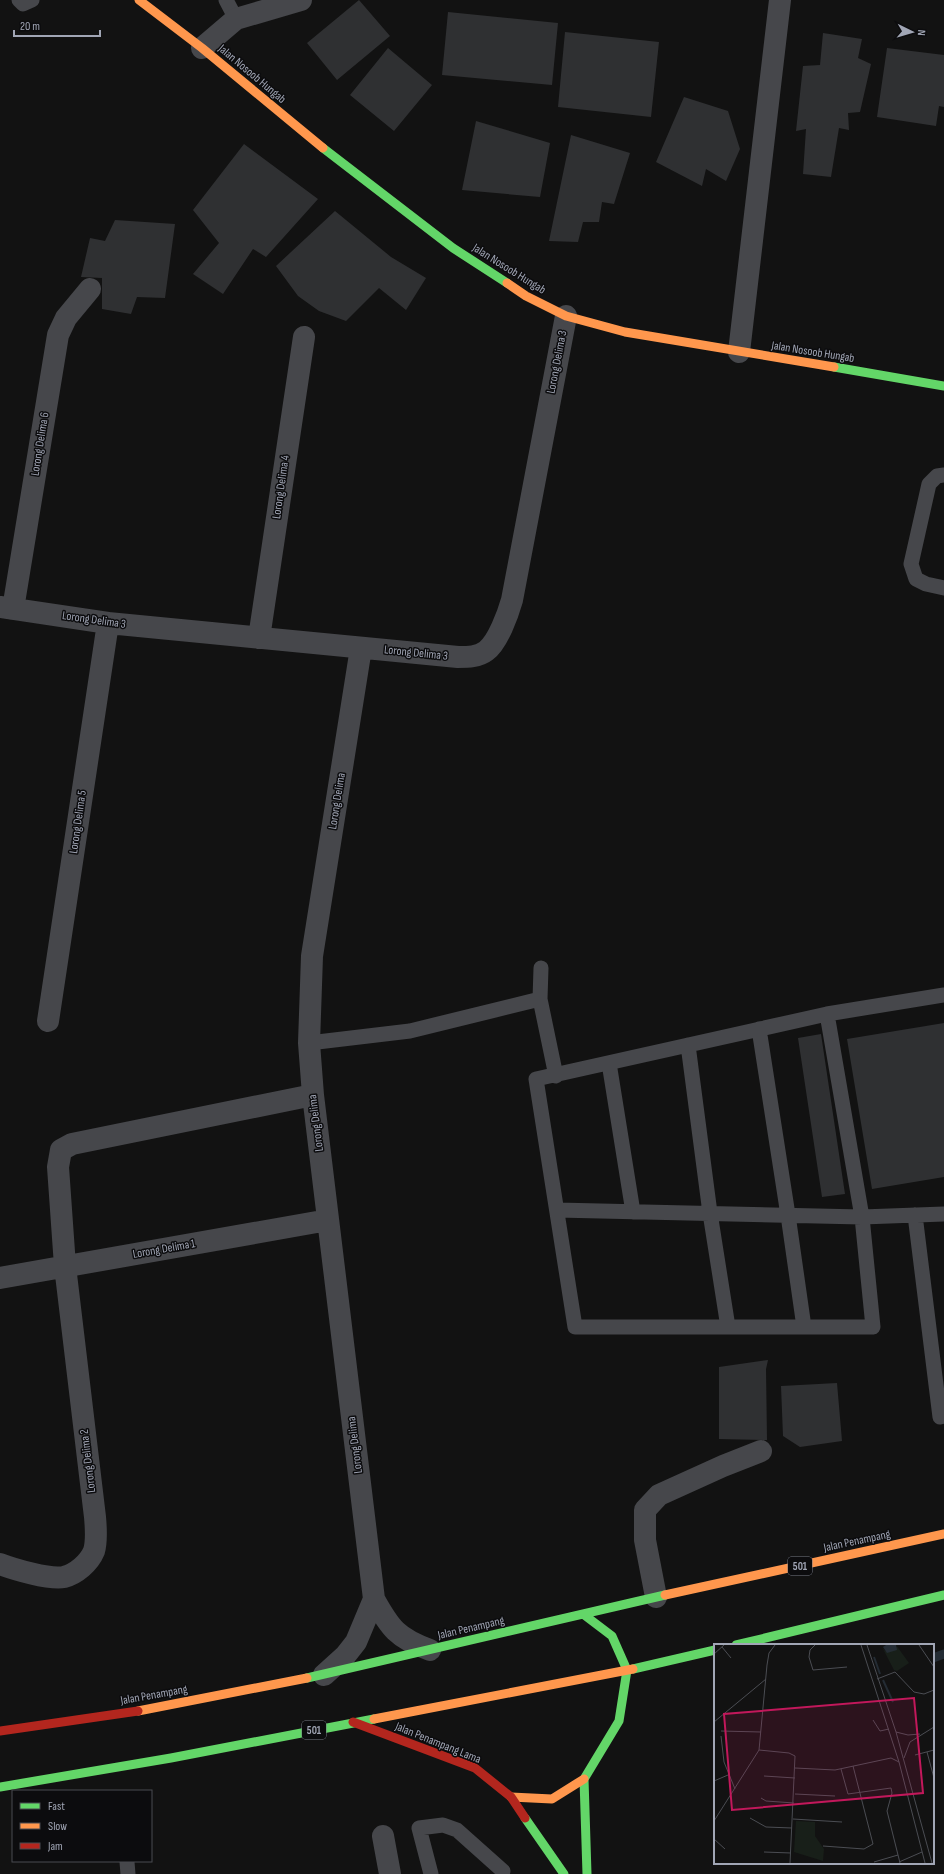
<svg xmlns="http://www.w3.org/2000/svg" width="944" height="1874" viewBox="0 0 944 1874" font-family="'Sofia Sans Condensed',sans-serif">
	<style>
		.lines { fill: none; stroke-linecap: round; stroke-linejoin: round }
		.stream { stroke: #242c34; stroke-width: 9 }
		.building { fill: #2f3032 }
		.lane { stroke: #46474b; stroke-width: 15 }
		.street { stroke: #46474b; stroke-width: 22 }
		.fast { stroke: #63d668; stroke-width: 9 }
		.slow { stroke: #ff974d; stroke-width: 9 }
		.jam { stroke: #b3261e; stroke-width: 9 }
		.labels { text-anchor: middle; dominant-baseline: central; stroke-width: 3; stroke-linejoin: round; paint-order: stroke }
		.shield { fill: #0c0c0e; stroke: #747883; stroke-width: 1 }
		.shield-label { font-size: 11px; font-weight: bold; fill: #a1a6b5 }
		.street-label { font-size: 12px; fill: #a1a6b5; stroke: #0c0c0e }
		.inset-river { fill: none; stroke: #242c34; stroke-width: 2 }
		.inset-road { fill: none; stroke: #4b4d53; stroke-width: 1 }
		.view { fill: #c2185b; fill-opacity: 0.15; stroke: #c2185b; stroke-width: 2 }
		.inset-edge { fill: none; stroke: #a1a6b5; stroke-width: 2 }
	</style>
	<rect width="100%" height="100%" fill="#121212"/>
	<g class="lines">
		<path class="stream" d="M933 1658 944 1654"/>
	</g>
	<path class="building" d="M359 0 390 36 337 80 307 43Z
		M448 12 558 23 552 85 442 75Z
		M565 32 659 42 651 117 558 107Z
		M823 33 862 39 858 58 871 64 860 112 848 113 849 130 839 128 831 177 803 174 806 129 796 131 803 66 820 65Z
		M388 48 432 85 394 131 350 95Z
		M887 48 944 55V107L939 106 936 126 877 117Z
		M684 97 728 111 740 149 726 181 706 169 702 186 656 162Z
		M476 121 550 143 540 197 462 190Z
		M571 135 630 153 614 204 602 202 599 222H583L578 242 549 241Z
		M244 144 318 199 266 257 253 249 223 294 193 274 219 243 193 210Z
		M335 211 391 257 426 278 406 310 379 288 346 321 319 311 298 296 276 266Z
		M115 220 175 224 165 298 137 297 131 314 102 309V278L81 277 90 238 105 241Z
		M944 1023V1177L872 1189 847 1039Z
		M821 1034 845 1194 822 1197 798 1038Z
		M768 1360 766 1369 767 1440 719 1439V1367Z
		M837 1383 842 1441 800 1447 783 1436 781 1386Z"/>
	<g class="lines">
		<path class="lane" d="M19 0 23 4 32 0
			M226 0 236 19
			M944 475 937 476 929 484 911 564 916 579 926 584 944 588
			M540 999 556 1076
			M827 1014 862 1217 873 1327H575L536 1079 827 1014 944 995
			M759 1029 788 1215 804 1327
			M309 1043 410 1031 540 999 541 968
			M688 1045 710 1213 728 1327
			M609 1063 633 1212
			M557 1210 862 1217 944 1214
			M915 1215 940 1417 944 1416
			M127 1862 128 1874
			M431 1874 419 1828 443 1825 457 1830 503 1871"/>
		<path class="street" d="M202 48 236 19 301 0
			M739 352 780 0
			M0 607 108 623 458 657C468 657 478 657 486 651 498 642 508 614 512 600L566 316
			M13 609 58 335 66 318 90 289
			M259 638 304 337
			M361 648 312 956 309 1043 313 1095 374 1599C390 1628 397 1638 430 1650
			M48 1021 108 623
			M0 1278 328 1220
			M0 1564C13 1569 50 1580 64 1577 76 1574 89 1563 94 1551 97 1541 96 1528 95 1517L65 1266 58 1167 61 1150 72 1144 313 1095
			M656 1597 645 1540V1510L659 1495 723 1466 761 1451
			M324 1675 345 1656 356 1642 374 1599
			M383 1836 390 1874"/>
		<path class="fast" d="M323 148 453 248 507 283
			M834 367 944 386
			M583 1614 612 1636 627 1670
			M736 1645 944 1595
			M633 1669 715 1650
			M307 1678 665 1595
			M0 1787 171 1758 374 1719
			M525 1818 564 1874
			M587 1874 584 1779 619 1721 627 1670"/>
		<path class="slow" d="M139 0 202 48 323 148
			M507 283 526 296 566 316 625 332 834 367
			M665 1595 944 1534
			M138 1711 307 1678
			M374 1719 633 1669
			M511 1797 552 1799 584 1779"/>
		<path class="jam" d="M353 1722 475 1768 511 1797 525 1818
			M0 1731 138 1711"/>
	</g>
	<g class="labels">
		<g class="shield">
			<rect x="788" y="1557" width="24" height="18" rx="3"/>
			<rect x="302" y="1721" width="24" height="18" rx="3"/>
		</g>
		<g class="shield-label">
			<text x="800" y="1566">501</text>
			<text x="314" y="1730">501</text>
		</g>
		<g class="street-label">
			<text transform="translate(252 74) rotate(40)">Jalan Nosoob Hungab</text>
			<text transform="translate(509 269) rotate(32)">Jalan Nosoob Hungab</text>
			<text transform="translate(813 352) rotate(9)">Jalan Nosoob Hungab</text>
			<text transform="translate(557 362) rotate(-79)">Lorong Delima 3</text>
			<text transform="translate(40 444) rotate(-81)">Lorong Delima 6</text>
			<text transform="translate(281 487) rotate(-82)">Lorong Delima 4</text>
			<text transform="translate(94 620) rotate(8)">Lorong Delima 3</text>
			<text transform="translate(416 653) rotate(6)">Lorong Delima 3</text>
			<text transform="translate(337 801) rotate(-81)">Lorong Delima</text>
			<text transform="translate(78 822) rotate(-82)">Lorong Delima 5</text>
			<text transform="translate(316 1123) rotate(-97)">Lorong Delima</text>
			<text transform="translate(164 1249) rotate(-10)">Lorong Delima 1</text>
			<text transform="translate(355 1445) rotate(-97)">Lorong Delima</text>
			<text transform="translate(88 1461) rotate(-97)">Lorong Delima 2</text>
			<text transform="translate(857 1541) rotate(-12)">Jalan Penampang</text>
			<text transform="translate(471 1628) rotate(-13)">Jalan Penampang</text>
			<text transform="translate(154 1695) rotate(-10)">Jalan Penampang</text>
			<text transform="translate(438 1743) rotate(22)">Jalan Penampang Lama</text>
		</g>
	</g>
	<g transform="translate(714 1644)">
		<rect width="220" height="220" fill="#121212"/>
		<path d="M182 1 195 19 183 27 180 26 168 3 171 7 183 3ZM82 177 101 178V192L110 205 109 217 80 208Z" fill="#181f19"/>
		<path d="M172 1H182L183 6 173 9 169 3Z" fill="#242c34"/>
		<path class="inset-river" d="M160 13 166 30M169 36 179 58"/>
		<path class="inset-road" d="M101 1 96 6 95 13 99 26 133 23M147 1 185 118 211 219M153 1 182 88 218 219M205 1 220 23M8 3 17 14M0 10 10 1M163 35 181 28 200 48 210 50 220 46M159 76 166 87 175 85M0 78 52 35M7 87 47 88M182 88 194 91 206 90M7 92 10 118 21 145M45 106 75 109 81 112 76 219M213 108 220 134M201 111 220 106M190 114 196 98 220 83M81 124 121 126 177 114 185 118M127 125 134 150 177 144 178 149 173 167 186 219M50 132 81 134M0 137 14 131M81 150 121 152M47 154 52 157 80 159M36 174 52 183 78 184M79 175 128 178M0 177 45 106 53 21 55 9 61 1M0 195 11 205M109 202 150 205 159 200 139 122M50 208 77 209M160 218 184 211M185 218 208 208"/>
		<path class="view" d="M200 54 209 149 18 166 10 70Z"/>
		<rect width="220" height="220" class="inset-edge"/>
	</g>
	<rect x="12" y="1790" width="140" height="72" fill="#0c0c0e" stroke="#484a51"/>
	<rect x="20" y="1803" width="20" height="6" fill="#63d668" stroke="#484a51"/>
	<text x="48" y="1810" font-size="12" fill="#a1a6b5">Fast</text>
	<rect x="20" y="1823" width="20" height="6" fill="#ff974d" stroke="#484a51"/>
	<text x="48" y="1830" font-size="12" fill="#a1a6b5">Slow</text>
	<rect x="20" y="1843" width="20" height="6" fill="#b3261e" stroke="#484a51"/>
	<text x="48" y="1850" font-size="12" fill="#a1a6b5">Jam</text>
	<g transform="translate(912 32) rotate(95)" stroke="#0c0c0e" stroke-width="3" paint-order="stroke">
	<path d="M0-3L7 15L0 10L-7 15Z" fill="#a1a6b5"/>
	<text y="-6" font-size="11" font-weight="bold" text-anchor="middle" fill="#a1a6b5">N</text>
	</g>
	<path d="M14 30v6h86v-6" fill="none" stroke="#a1a6b5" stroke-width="2"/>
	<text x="20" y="30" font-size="12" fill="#a1a6b5" stroke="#0c0c0e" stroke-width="3" paint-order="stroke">20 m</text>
</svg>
